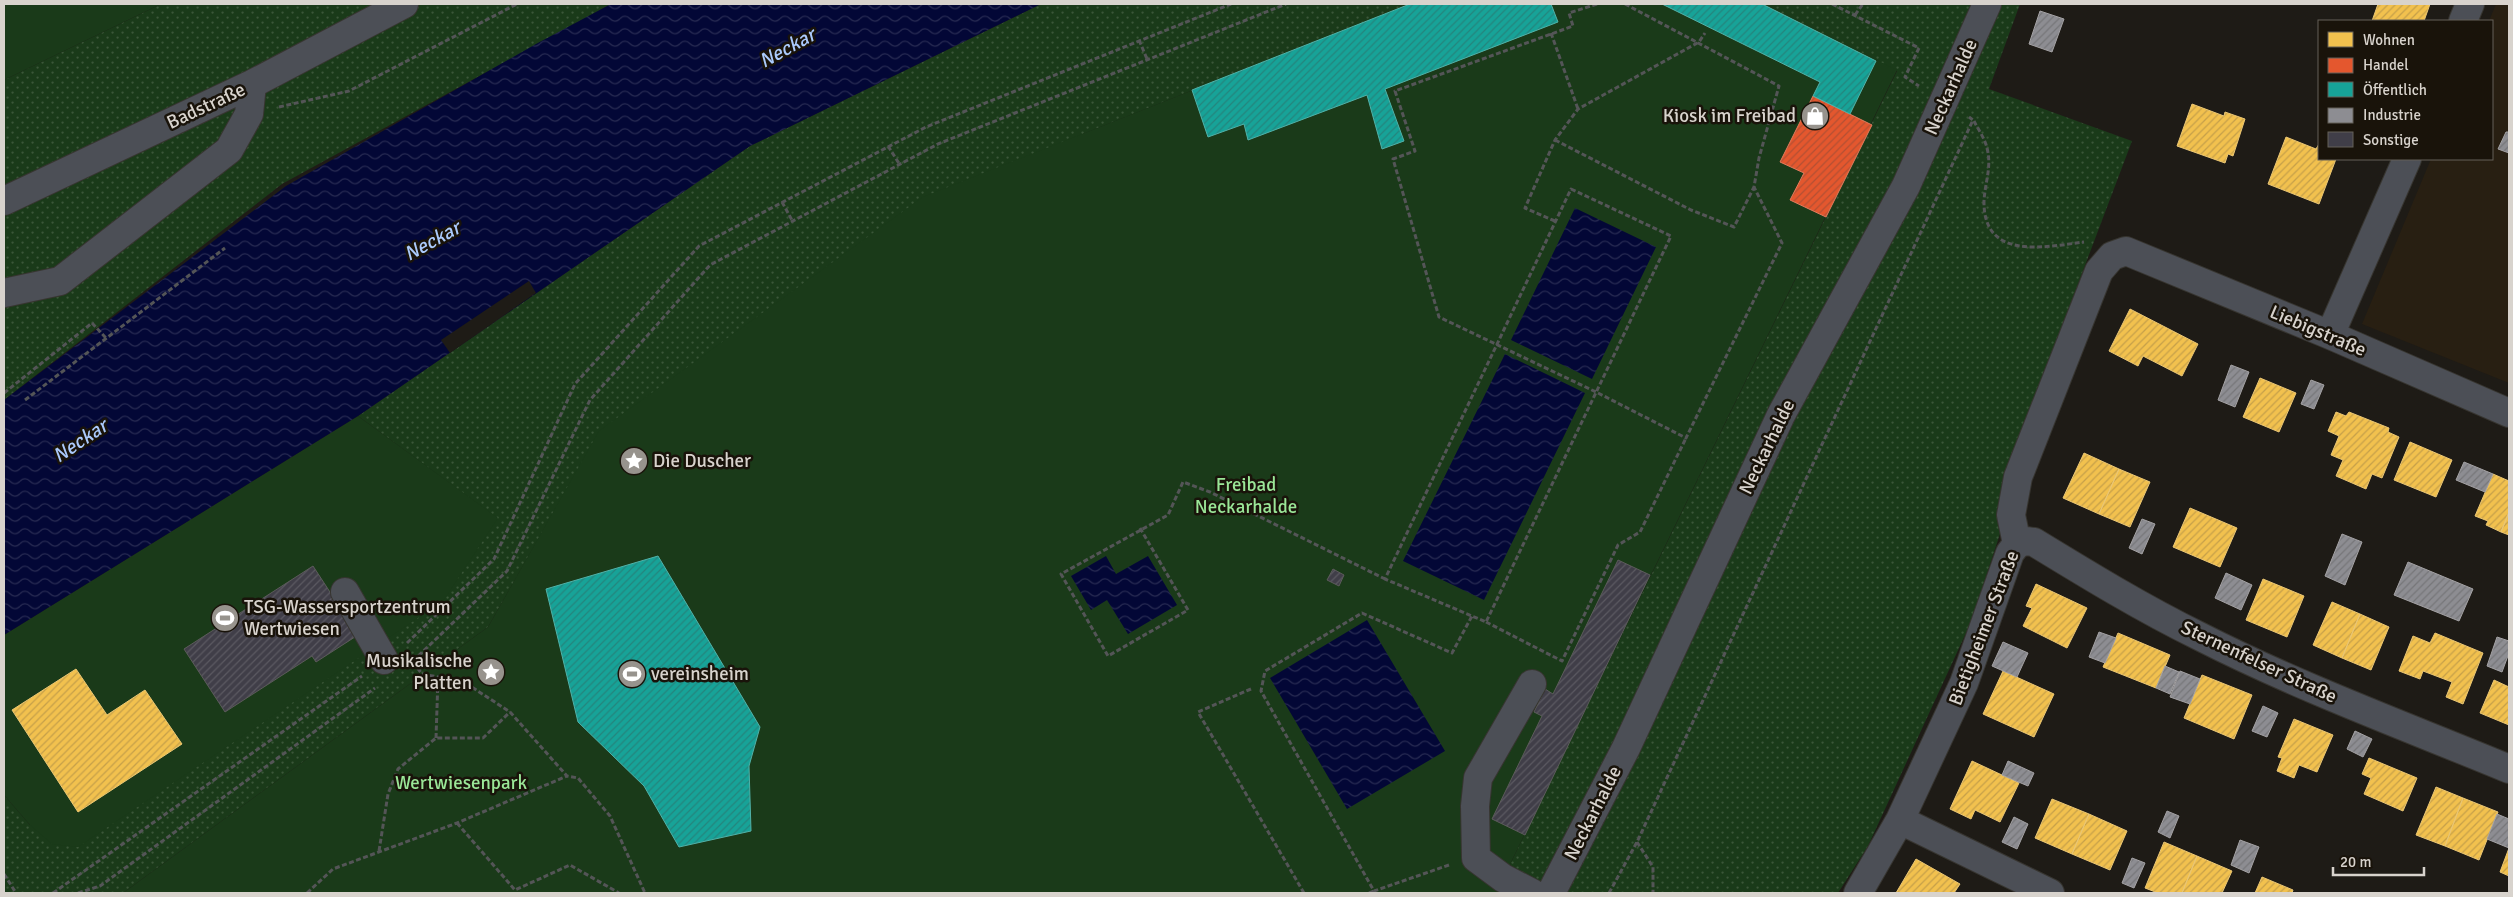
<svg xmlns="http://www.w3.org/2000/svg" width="2513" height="897" viewBox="0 0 2513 897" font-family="Signika,sans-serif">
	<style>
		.built { fill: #281f12 }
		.grass { fill: url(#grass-dots) }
		.park { fill: #1a3a19 }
		.water { fill: url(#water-waves) }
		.pier { fill: #1e1b16 }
		.homes { fill: url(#homes-hatch); stroke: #eac674 }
		.shops { fill: url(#shops-hatch); stroke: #e07c5e }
		.public { fill: url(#public-hatch); stroke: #51b1a8 }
		.industry { fill: url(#industry-hatch); stroke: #a4a2a4 }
		.building { fill: url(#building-hatch); stroke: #5c5b5b }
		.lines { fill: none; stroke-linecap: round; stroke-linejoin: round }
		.minor-casing { stroke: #373530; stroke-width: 30 }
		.path { stroke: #545557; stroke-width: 3; stroke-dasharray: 5 2.5; stroke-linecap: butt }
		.minor { stroke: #4c4f56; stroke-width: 28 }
		.labels { text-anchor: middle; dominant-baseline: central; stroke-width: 5; stroke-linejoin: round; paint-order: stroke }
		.street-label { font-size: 19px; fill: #d8d3cd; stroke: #19130a }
		.poi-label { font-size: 19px; fill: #d8d3cd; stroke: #19130a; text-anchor: start }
		.park-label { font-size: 19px; fill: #9ae697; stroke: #19130a }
		.water-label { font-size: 20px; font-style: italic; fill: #abcafc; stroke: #19130a }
	</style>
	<defs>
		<pattern id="grass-dots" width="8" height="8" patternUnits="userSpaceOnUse" patternTransform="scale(1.25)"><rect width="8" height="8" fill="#1a3a19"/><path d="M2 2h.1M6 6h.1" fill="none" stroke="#3b5639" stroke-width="1.8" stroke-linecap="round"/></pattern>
		<pattern id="water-waves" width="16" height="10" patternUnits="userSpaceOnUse" patternTransform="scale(1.25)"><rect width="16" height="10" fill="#030736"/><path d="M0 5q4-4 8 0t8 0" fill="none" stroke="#272a52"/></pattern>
		<pattern id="homes-hatch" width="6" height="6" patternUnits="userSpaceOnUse" patternTransform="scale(1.25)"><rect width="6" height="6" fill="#f2c14e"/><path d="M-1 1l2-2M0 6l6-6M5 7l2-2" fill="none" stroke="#c6a04a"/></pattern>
		<pattern id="shops-hatch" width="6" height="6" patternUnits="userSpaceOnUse" patternTransform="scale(1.25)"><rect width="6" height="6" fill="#e4572e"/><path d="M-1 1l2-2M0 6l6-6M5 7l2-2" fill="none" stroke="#b35033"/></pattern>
		<pattern id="public-hatch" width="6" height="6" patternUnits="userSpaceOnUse" patternTransform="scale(1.25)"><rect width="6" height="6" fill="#17a398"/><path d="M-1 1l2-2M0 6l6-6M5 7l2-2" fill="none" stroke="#24857d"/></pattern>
		<pattern id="industry-hatch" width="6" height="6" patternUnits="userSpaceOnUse" patternTransform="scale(1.25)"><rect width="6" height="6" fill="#8d8d92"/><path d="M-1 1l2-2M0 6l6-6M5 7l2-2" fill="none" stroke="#767679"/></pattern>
		<pattern id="building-hatch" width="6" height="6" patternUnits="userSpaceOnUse" patternTransform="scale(1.25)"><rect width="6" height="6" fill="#403e48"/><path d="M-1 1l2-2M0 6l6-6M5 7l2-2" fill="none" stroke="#5b5961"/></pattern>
	</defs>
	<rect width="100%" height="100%" fill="#1e1b16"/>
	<path class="built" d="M2496 4H2509V383L2362 324 2431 159H2492V21H2489Z"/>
	<path class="grass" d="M161 4H611L282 184 4 400V80Z
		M1041 4H1410L1083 134 567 489 488 627 123 893H4V795L30 825 497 518 358 416 750 146Z
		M1762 4H2020L1989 89 2132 141 2047 366 1999 537 1971 622 1868 846 1838 893H1496L1897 71Z"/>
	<path class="park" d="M4 4H161L4 80Z
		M1410 4H1762L1897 70 1496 893H123L488 627 599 431 923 197Z
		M358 416 498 518 443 601 78 847 52 844 30 825 4 795V635Z"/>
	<path class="water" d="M611 4H1041L750 146 358 416 4 635V400L286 186 536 44Z
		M1575 208 1656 247 1592 379 1511 340Z
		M1505 354 1585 393 1484 600 1403 561Z
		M1106 556 1116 574 1148 556 1177 605 1128 634 1107 600 1091 610 1071 576Z
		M1367 620 1445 751 1347 809 1270 678Z"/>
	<path class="pier" d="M529 281 536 293 450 353 441 340Z"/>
	<path class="homes" d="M2378 4H2430L2424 21H2372Z
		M2192 104 2224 116 2225 112 2245 119 2233 156 2228 154 2225 163 2177 146Z
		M2286 137 2316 149 2319 144V159H2336L2319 204 2268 184Z
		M2130 309 2198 344 2182 376 2143 356 2138 366 2109 351Z
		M2260 378 2296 393 2279 432 2243 417Z
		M2336 412 2346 416 2349 412 2389 428 2388 432 2399 437 2382 478 2372 474 2366 489 2336 476 2343 460 2331 455 2339 436 2328 431Z
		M2410 442 2452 460 2436 497 2394 480Z
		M2084 453 2119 469 2099 514 2063 498Z
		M2119 469 2150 482 2130 527 2099 514Z
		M2493 474 2509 481V512L2501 532 2486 525 2488 521 2475 516Z
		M2190 508 2237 528 2220 567 2173 547Z
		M2509 512V535L2501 532Z
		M2263 579 2304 596 2287 637 2246 620Z
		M2036 584 2087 608 2067 648 2023 626 2032 608 2026 606Z
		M2332 602 2360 614 2342 658 2313 645Z
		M2360 614 2389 627 2371 670 2342 658Z
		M2118 633 2170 655 2156 688 2103 667Z
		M2435 633 2483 653 2463 704 2446 697 2452 682 2423 671 2420 679 2399 671 2413 636 2430 643Z
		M76 669 107 715 145 690 182 744 78 812 12 710Z
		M2003 671 2054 694 2034 737 1983 714Z
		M2202 675 2252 695 2234 739 2184 718Z
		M2494 680 2509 687V725L2480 713Z
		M2294 719 2333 735 2317 772 2299 765 2294 778 2277 771 2282 758 2278 757Z
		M2369 758 2417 778 2403 811 2364 794 2371 778 2362 774Z
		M1972 761 2019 783 2000 822 1975 810 1971 819 1950 809Z
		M2436 787 2463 798 2445 846 2416 835Z
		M2463 798 2498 812 2479 860 2445 846Z
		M2052 799 2089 814 2072 854 2035 838Z
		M2089 814 2127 831 2110 870 2072 854Z
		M2164 842 2197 856 2182 893H2158L2145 888Z
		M2509 848V876L2500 872Z
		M2197 856 2232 871 2222 893H2182Z
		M1916 859 1960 884 1954 893H1896Z
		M2262 877 2293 890 2292 893H2255Z"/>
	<path class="shops" d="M1813 96 1872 125 1826 217 1790 200 1804 173 1780 162Z"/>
	<path class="public" d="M1410 4H1551L1558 22 1385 89 1404 141 1382 149 1367 95 1248 140 1244 124 1208 137 1192 90Z
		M1662 4H1762L1876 61 1850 114 1813 96 1820 82Z
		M658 556 760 727 749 766 751 831 679 847 644 786 578 722 546 589Z"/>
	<path class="industry" d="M2040 11 2064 19 2052 52 2029 44Z
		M2506 132H2509V153L2498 149Z
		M2231 365 2249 372 2235 407 2218 400Z
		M2311 380 2324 385 2314 409 2301 404Z
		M2464 462 2493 474 2485 492 2456 480Z
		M2142 519 2155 524 2142 554 2129 548Z
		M2342 534 2362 542 2345 585 2325 576Z
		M2408 562 2473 589 2459 621 2394 595Z
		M2226 573 2252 585 2241 610 2215 598Z
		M2099 632 2116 638 2105 663 2089 657Z
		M2497 637 2509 641V653L2502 672 2487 666Z
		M2003 642 2028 653 2017 677 1992 666Z
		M2165 666 2179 672 2170 694 2156 688Z
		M2180 671 2200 679 2190 704 2170 697Z
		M2263 706 2278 713 2267 737 2252 731Z
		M2355 731 2372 739 2363 757 2347 749Z
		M2008 761 2034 773 2028 786 2002 775Z
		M2167 811 2179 816 2170 838 2158 832Z
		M2497 814 2509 819V848L2487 839Z
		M2014 817 2028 824 2017 849 2002 842Z
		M2240 840 2259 847 2249 873 2231 865Z
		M2132 858 2145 863 2134 888 2122 883Z"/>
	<path class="building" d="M1618 560 1650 575 1525 835 1492 819 1542 716 1534 712 1545 689 1553 694Z
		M313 566 358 635 316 662 312 656 225 712 184 649Z
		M1333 569 1344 575 1339 586 1327 580Z"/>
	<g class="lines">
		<defs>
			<path id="minor" d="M2463 21 2470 4
				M4 201 252 84 404 4
				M4 293 60 281 229 150 249 114 252 84
				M2330 335 2407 159
				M2017 544 2011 515 2018 477 2099 271 2112 256 2126 251 2330 335 2509 413
				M2017 544 2026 541 2034 542C2088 575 2142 608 2199 636 2299 687 2405 726 2509 769
				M345 592 384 660
				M1900 820 2050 893
				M1532 893 1503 878 1476 858 1475 806 1478 778 1532 684
				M1551 893 1626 748 1781 415 1906 186 1987 4
				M1858 893 1900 820 1964 683 2010 553 2017 544"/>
		</defs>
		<use href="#minor" class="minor-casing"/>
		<path class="path" d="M1597 4 1569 13 1573 26 1395 91 1415 151 1393 159 1439 317 1596 392 1686 438 1782 243 1754 187 1759 158 1779 86 1625 4
			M1832 4 1919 48 1905 77 1919 86
			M1855 15 1863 4
			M1551 33 1578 109
			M1139 40 1147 59
			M279 107 349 91 517 4
			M1974 121C1978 129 1985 139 1987 148 1992 167 1985 182 1984 201 1983 261 2045 247 2084 242
			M1555 140 1691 210 1734 227 1754 187
			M888 146 900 165
			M1571 189 1671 236 1486 622 1385 579Z
			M782 202 793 222
			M1555 221 1525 208 1555 140 1578 109 1699 42 1705 33
			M4 393 92 323 106 338
			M25 400 225 248
			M1140 528 1188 610 1108 656 1061 574 1168 515 1183 482 1210 492 1385 579
			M1486 622 1562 661 1618 545 1640 532 1686 438
			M407 643 494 559 575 384 699 246 926 127 1231 4
			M413 661 507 571 590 400 710 265 938 144 1286 4
			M413 662 422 674 464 682 510 712 567 776 578 778 610 816 645 893
			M1251 689 1198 712 1304 893
			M436 738 438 678
			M457 823 515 890 570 865 619 893
			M1637 842 1653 867V893
			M379 851 388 794 398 769 436 738H483L510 712
			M1449 865 1374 891 1261 691 1265 671 1362 613 1452 653 1472 616
			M4 874 16 893
			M53 893 362 676
			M78 893 100 886 375 688
			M307 893 333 869 457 823 567 776
			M1369 893 1374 891
			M1609 893 1637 842 1973 120 1969 117"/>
		<use href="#minor" class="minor"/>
	</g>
	<defs>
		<symbol id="shop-disc" viewBox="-11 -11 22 22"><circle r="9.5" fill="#97938d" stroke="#19130a"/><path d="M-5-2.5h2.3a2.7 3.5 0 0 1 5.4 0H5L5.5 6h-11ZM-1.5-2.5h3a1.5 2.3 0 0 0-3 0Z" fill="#fff"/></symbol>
		<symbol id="sight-disc" viewBox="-11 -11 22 22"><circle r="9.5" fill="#97938d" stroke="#19130a"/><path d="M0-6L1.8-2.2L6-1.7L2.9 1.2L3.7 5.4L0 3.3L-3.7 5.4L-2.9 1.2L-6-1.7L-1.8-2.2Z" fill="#fff"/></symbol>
		<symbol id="stadium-disc" viewBox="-11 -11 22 22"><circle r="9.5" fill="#97938d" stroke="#19130a"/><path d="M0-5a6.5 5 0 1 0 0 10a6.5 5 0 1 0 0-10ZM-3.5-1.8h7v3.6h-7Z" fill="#fff"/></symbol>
	</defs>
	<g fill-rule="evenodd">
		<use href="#shop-disc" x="1799" y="100" width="32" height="32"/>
		<use href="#sight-disc" x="618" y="445" width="32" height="32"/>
		<use href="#stadium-disc" x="209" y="602" width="32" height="32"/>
		<use href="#sight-disc" x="475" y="656" width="32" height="32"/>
		<use href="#stadium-disc" x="616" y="658" width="32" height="32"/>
	</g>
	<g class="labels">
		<g class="street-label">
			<text transform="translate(1951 87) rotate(-66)">Neckarhalde</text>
			<text transform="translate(206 106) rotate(-25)">Badstraße</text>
			<text transform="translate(2318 331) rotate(23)">Liebigstraße</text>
			<text transform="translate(1767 447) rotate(-64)">Neckarhalde</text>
			<text transform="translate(1984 628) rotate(-69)">Bietigheimer Straße</text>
			<text transform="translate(2259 662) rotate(25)">Sternenfelser Straße</text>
			<text transform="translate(1593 813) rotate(-63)">Neckarhalde</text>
		</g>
		<g class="poi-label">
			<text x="1796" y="116" text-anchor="end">Kiosk im Freibad</text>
			<text x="653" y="461">Die Duscher</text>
			<text x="244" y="607">TSG-Wassersportzentrum<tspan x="244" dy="22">Wertwiesen</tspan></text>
			<text x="472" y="661" text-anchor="end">Musikalische<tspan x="472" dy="22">Platten</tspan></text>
			<text x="651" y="674">vereinsheim</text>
		</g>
		<g class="park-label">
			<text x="1246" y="485">Freibad<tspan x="1246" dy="22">Neckarhalde</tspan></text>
			<text x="461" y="783">Wertwiesenpark</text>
		</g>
		<g class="water-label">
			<text transform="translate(787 48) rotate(-29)">Neckar</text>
			<text transform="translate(432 241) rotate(-29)">Neckar</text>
			<text transform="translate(80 441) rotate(-34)">Neckar</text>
		</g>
	</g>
	<rect width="2513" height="897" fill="none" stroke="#d8d3cd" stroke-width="10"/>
	<rect x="2318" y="20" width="175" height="140" fill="#19130a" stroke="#656058"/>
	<rect x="2328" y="32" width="25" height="15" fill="#f2c14e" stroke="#656058"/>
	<text x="2363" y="45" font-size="15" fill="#d8d3cd">Wohnen</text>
	<rect x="2328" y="58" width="25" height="15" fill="#e4572e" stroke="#656058"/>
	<text x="2363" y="70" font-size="15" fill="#d8d3cd">Handel</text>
	<rect x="2328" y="82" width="25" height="15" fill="#17a398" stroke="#656058"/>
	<text x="2363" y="95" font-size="15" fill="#d8d3cd">Öffentlich</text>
	<rect x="2328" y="108" width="25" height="15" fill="#8d8d92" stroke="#656058"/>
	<text x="2363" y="120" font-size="15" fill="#d8d3cd">Industrie</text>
	<rect x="2328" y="132" width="25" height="15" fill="#403e48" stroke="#656058"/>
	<text x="2363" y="145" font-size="15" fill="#d8d3cd">Sonstige</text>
	<path d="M2333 867v8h91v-8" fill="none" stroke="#d8d3cd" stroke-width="2.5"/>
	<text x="2340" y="867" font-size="15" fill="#d8d3cd" stroke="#19130a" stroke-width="4" paint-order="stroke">20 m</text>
</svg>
